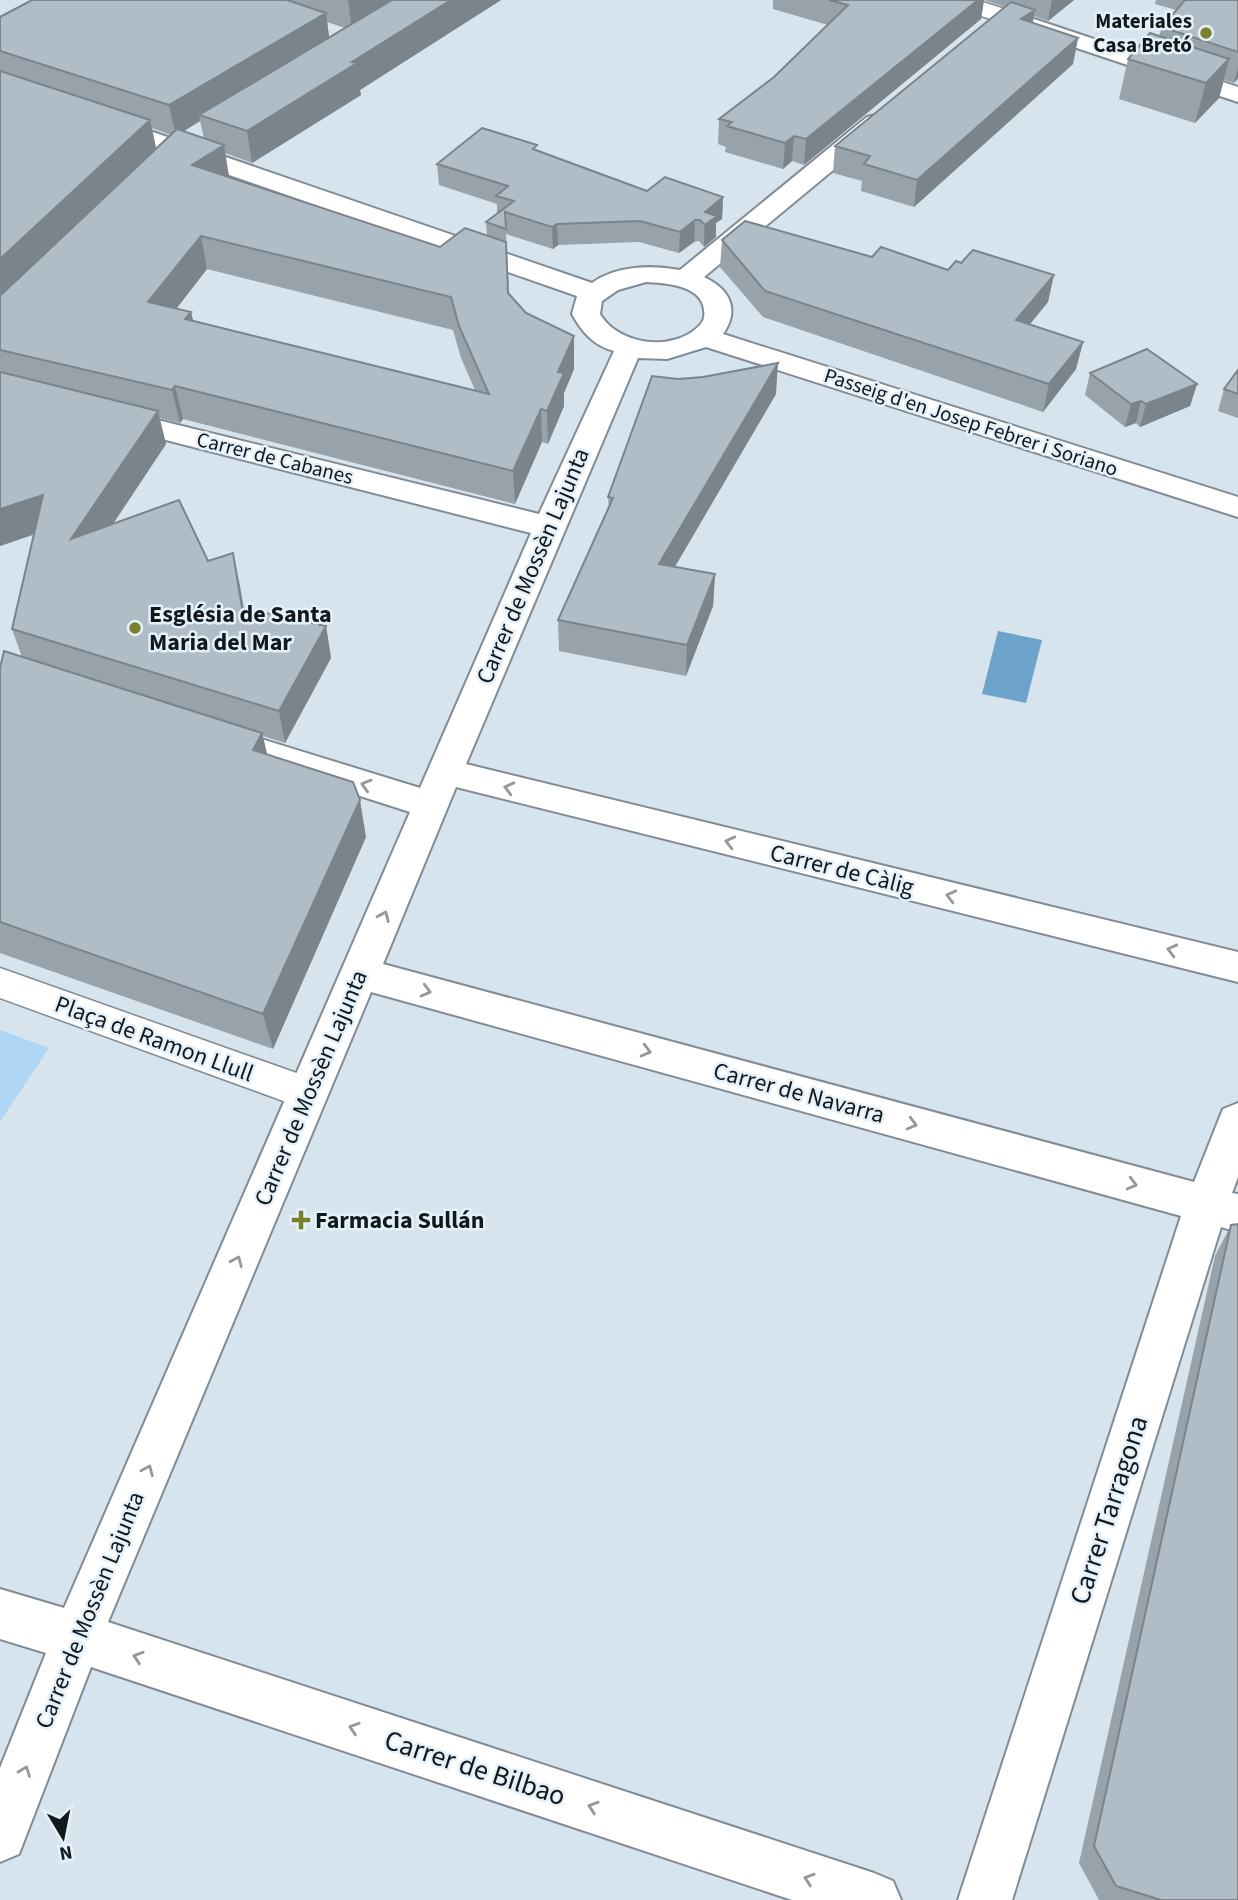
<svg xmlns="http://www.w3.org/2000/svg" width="1238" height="1900" viewBox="0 0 1238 1900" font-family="'Source Sans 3',sans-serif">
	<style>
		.green { fill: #afd7f5 }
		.water { fill: #6da3cb }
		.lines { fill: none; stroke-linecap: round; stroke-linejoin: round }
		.pedestrian-casing { stroke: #808c95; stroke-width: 3 }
		.minor-casing { stroke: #808c95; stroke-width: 4 }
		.tertiary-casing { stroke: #808c95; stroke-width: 4 }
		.pedestrian { fill: #fff; fill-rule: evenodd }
		.minor { fill: #fff; fill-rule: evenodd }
		.tertiary { fill: #fff; fill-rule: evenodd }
		.wall { fill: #97a2aa; fill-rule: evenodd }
		.shaded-wall { fill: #7b848b }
		.building { fill: #b0bcc6; stroke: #7b848b; stroke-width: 2; fill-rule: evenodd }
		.oneway { stroke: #959798 }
		.poi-dot { fill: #7a812c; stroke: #e4f1fb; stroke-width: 2.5 }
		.labels { text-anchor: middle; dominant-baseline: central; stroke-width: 5; stroke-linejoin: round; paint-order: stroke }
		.far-poi-label { font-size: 21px; font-weight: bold; fill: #13181b; stroke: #e4f1fb; text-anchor: end }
		.far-street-label { font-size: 21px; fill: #13181b; stroke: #e4f1fb }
		.street-label { font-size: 24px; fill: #13181b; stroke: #e4f1fb }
		.poi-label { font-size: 24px; font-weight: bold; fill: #13181b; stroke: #e4f1fb; text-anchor: start }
		.near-street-label { font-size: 28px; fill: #13181b; stroke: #e4f1fb }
	</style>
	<rect width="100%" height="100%" fill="#d7e4ee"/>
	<path class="green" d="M0 1030 49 1048 0 1122Z"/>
	<path class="water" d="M998 631 1042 640 1026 703 982 694Z"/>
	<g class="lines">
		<defs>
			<path id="pedestrian" d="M944 0H976L1011 11 1014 16 1011 21 1003 23 947 5Z
				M0 968 322 1082 328 1094 322 1106 308 1110 0 998Z"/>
			<path id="minor" d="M876 115 885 117 888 122 885 127 704 277C730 289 740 310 723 334L1238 497V517L706 347 667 359 638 358 466 764 1238 952V982L456 787 383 964 1194 1182 1223 1109 1238 1103V1177L1232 1193 1238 1194V1232L1221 1227 1012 1900H958L1181 1216 371 992 108 1622 874 1873 893 1881 901 1900H792L91 1667 19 1854 0 1862V1768L46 1653 0 1639V1589L64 1608 410 812 204 746 199 737 204 728 216 725 420 788 531 533 103 424 98 418 103 412 113 409 539 514 614 351C593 345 582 332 572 314L577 296 97 129 94 124 97 119 106 117 115 119 592 283C616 265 652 265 680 270L867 117ZM646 282C665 283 702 285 704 310 705 316 704 321 700 325 674 353 618 345 600 314L602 301 618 290Z"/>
			<path id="tertiary" d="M1028 17 1238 87V102L1020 29 1017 24 1020 19Z"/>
		</defs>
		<use href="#pedestrian" class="pedestrian-casing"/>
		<use href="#minor" class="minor-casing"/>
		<use href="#tertiary" class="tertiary-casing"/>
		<use href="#pedestrian" class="pedestrian"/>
		<use href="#minor" class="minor"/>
		<use href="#tertiary" class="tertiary"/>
	</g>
	<path class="wall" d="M32 0H501L360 90 361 95 252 163 225 153 229 177 440 247 487 236 486 222 497 214V204L439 185 437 164 537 151 647 191 723 197 722 219 716 223V237L704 247 699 241 694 242 679 253 639 242 558 245 553 249 506 234 509 293 574 369 564 393V406L548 444 542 442 515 504 183 419 180 423 159 418 166 444 113 524 208 561 233 553 243 608 326 626 331 658 285 743 263 736 267 755 366 837 273 1049 0 953V668L22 657 12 629 34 534 0 546V17ZM327 22 345 28 329 37ZM200 121 204 138 184 131 186 130ZM152 128 171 135 156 149ZM207 269 453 330 461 358 475 390 193 320 191 312 176 309Z
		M773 0H984L981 19 804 165 792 161 783 169 725 152 726 147 718 144 719 119 774 77 828 25 773 9Z
		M984 0H1074L1048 21 1034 16 1033 23 1078 38 1073 64 914 207 861 191 862 181 833 173 835 146 1005 7Z
		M1156 0H1238V79L1234 83 1224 80 1219 98 1195 123 1119 99 1128 59 1159 36 1162 27 1176 10 1155 4Z
		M722 240 872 257 948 270 1048 302 1030 324 1083 342 1076 369 1043 412 763 317 720 267Z
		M1238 370V418L1218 411 1224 389Z
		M1090 373 1197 384 1190 406 1140 427 1136 423 1125 427 1085 395Z
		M776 394 675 567 715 574 713 606 686 676 559 651 558 620 609 509 608 497Z
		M1231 1225 1238 1900H1099L1079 1863 1215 1256Z"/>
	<path class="shaded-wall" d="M348 0H403L352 30Z
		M451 0H501L360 90 361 95 252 163 247 131 352 62Z
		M978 0H984L981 19 804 165 806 139Z
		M1052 0H1074L1048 21Z
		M1035 10 1030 36 1021 19Z
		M326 13 330 44 199 115 200 121 176 136 169 105Z
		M1078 38 1073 64 914 207 917 180Z
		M1229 59 1219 98 1195 123 1206 83Z
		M1238 67V77L1237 79 1234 83Z
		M150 120 157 152 0 300V259Z
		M794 136 792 161 783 169 785 143Z
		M224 145 229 177 192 165Z
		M723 197 722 219 716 223V237L704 247 705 212Z
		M695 220 694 242 679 253 680 232Z
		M557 224 558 245 553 249 552 227Z
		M201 236 207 269 156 335 148 302Z
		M1054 275 1048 302 1011 347 1016 320Z
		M191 312 198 345 185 319Z
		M574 336V369L564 393V406L548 444 547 411 558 372Z
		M1083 342 1076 369 1043 412 1049 384Z
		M778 363 776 394 658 595 659 564Z
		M1197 384 1190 406 1140 427 1146 404Z
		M175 386 183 419 180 423 172 390Z
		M1141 401 1136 423 1125 427 1131 404Z
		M541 409 542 442 515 504 513 471Z
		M158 411 166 444 81 572 71 539Z
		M43 495 53 528 0 546V509Z
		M233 553 240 586 249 640 242 608Z
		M715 574 713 606 686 676 687 645Z
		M326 626 331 658 285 743 279 711Z
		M262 733 271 770 253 750Z
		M360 800 366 837 273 1049 263 1014Z"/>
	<path class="building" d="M32 0H287L326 13 169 105 0 51V17Z
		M392 0H451L352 62 357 63 247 131 199 115Z
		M829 0H978L806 139 794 136 785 143 727 126 732 122 719 119 774 77 848 5Z
		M1185 0H1238V52L1162 27Z
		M1011 2 1035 10 1021 19 1078 38 917 180 864 164 870 156 835 146Z
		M1150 33 1229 59 1206 83 1128 59Z
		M0 71 150 120 0 259Z
		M482 128 537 145 533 149 647 191 665 177 723 197 705 212 717 216 705 225 700 220H695L680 232 640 221 557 224 552 227 505 212 506 229 486 222 514 201 496 196 508 186 437 164Z
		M177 129 224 145 192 165 440 247 465 228 506 242 508 293 526 313 574 336 558 372 564 373 547 411 541 409 513 471 175 386 172 390 0 350V295L2 294ZM201 236 451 297 459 326 489 394 185 319 191 312 148 302Z
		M745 221 872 257 881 247 948 270 956 261 961 263 973 250 1054 275 1016 320 1083 342 1049 384 765 291 722 240Z
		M1147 349 1197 384 1146 404 1141 401 1131 404 1090 373Z
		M778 363 659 564 715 574 687 645 558 620 613 498 608 497 652 376 678 379 703 377Z
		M1238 370V394L1224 389Z
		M0 372 158 411 71 539 179 500 208 561 233 553 242 608 326 626 279 711 12 629 43 495 0 509Z
		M4 651 262 733 253 750 353 782 360 800 263 1014 0 922V668Z
		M1238 1224V1900H1161L1116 1886 1094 1846 1231 1225Z"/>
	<defs><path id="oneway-chevron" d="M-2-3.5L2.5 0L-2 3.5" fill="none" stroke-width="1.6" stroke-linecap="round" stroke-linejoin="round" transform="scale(1.75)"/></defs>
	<g class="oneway">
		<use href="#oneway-chevron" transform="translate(366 785) rotate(-163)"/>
		<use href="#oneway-chevron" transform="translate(509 788) rotate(-166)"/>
		<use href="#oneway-chevron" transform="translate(730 842) rotate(-166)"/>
		<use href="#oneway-chevron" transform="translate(951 896) rotate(-166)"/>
		<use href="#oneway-chevron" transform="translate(384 916) rotate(-67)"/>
		<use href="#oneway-chevron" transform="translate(1172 950) rotate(-166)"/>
		<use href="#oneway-chevron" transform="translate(426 991) rotate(15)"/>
		<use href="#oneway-chevron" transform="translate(646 1051) rotate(15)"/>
		<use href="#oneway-chevron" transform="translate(912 1124) rotate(15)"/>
		<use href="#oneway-chevron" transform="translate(1132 1184) rotate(15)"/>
		<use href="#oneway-chevron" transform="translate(237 1261) rotate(-67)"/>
		<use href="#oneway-chevron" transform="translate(148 1470) rotate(-67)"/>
		<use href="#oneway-chevron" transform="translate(138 1657) rotate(-162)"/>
		<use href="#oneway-chevron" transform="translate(354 1728) rotate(-162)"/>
		<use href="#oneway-chevron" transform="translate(25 1771) rotate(-69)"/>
		<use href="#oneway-chevron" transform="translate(593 1807) rotate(-162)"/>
		<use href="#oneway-chevron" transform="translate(809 1879) rotate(-162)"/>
	</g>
	<g class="poi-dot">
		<circle cx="1206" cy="33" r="7"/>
		<circle cx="135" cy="628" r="7"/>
		<path d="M297.5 1209.5h7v7h7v7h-7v7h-7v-7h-7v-7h7z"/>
	</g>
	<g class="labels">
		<g class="far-poi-label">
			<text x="1192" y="21">Materiales<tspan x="1192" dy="24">Casa Bretó</tspan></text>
		</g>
		<g class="far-street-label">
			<text transform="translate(971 422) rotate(18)">Passeig d'en Josep Febrer i Soriano</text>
			<text transform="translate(275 458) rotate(14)">Carrer de Cabanes</text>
		</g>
		<g class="street-label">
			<text transform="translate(533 566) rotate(-67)">Carrer de Mossèn Lajunta</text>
			<text transform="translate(842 870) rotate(14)">Carrer de Càlig</text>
			<text transform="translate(154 1039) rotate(20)">Plaça de Ramon Llull</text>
			<text transform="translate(311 1088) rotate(-67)">Carrer de Mossèn Lajunta</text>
			<text transform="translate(799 1093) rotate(15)">Carrer de Navarra</text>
			<text transform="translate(90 1610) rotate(-68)">Carrer de Mossèn Lajunta</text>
		</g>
		<g class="poi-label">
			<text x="149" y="614">Església de Santa<tspan x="149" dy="28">Maria del Mar</tspan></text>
			<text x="315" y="1220">Farmacia Sullán</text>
		</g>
		<g class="near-street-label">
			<text transform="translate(1109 1510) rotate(-72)">Carrer Tarragona</text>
			<text transform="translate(475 1768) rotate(18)">Carrer de Bilbao</text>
		</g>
	</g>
	<g transform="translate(63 1837) rotate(170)" stroke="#e4f1fb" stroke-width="5" paint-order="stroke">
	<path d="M0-5L12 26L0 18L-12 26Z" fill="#13181b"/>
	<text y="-10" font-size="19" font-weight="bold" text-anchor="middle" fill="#13181b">N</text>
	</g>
</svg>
